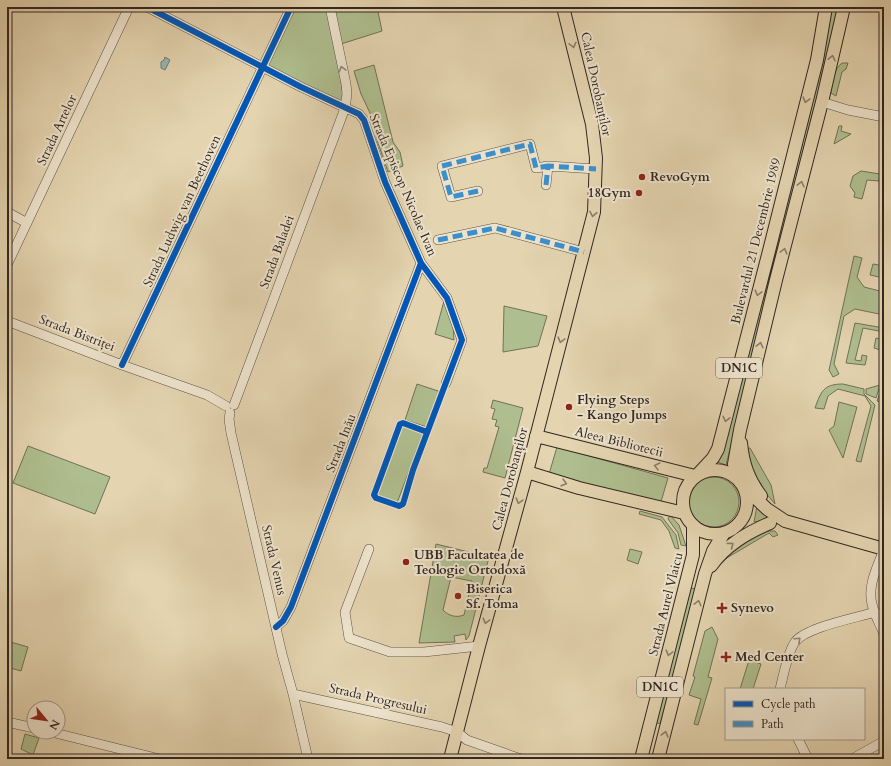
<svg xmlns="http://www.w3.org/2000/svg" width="891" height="766" viewBox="0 0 891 766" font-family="Cardo,serif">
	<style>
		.green { fill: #afbe8f; stroke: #707258; fill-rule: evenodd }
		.water { fill: #97b7b2; stroke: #6f7d78 }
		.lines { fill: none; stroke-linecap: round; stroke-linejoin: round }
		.minor-casing { stroke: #5e5245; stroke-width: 10 }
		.major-casing { stroke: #322721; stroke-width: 14 }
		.minor { stroke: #ede3cc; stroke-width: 9 }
		.major { stroke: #e4d4b0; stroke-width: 12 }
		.quiet { stroke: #3c8fcb; stroke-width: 5; stroke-dasharray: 10 5; stroke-linecap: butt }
		.cycleway-casing { stroke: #ede3cc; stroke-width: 8 }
		.cycleway { stroke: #0057b8; stroke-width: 6 }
		.oneway { stroke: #8b7e68 }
		.oneway2 { stroke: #908576 }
		.poi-dot { fill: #8f2418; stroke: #ede3cc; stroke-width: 1.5 }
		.labels { text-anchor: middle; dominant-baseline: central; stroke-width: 4; stroke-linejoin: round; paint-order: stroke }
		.shield { fill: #ede3cc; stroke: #6a5f54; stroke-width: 1 }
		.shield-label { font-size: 12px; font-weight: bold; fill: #322721 }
		.street-label { font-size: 13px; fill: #322721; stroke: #ede3cc }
		.poi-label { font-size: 13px; font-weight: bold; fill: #322721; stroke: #ede3cc; text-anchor: start }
	</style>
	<rect width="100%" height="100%" fill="#e4d4b0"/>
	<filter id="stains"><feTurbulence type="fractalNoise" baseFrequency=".005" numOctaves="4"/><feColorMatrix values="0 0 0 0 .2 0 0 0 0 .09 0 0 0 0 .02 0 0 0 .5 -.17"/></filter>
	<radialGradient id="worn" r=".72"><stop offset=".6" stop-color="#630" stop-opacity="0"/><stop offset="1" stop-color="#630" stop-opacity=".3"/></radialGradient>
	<path class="green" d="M291 7H330L345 108 262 66Z
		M334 7H377L382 31 341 44Z
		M831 7H838L826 62 726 465 717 462Z
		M842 63H848L846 69 842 72 836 96 831 93C830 83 834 69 842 63Z
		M374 65 393 142 400 152 403 166 388 172 377 140 370 113 361 94 354 71Z
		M839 126H842L841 131 851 134 834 144Z
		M861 171 880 174 879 181 867 180 862 199 854 197 855 193 850 186 853 176Z
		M854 256 862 258 857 277 864 287 884 292V315L855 309 844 316 834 364 839 374 833 377 829 370Z
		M873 264 884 266V278L870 275Z
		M444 301 453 323 454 340 435 334Z
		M504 306 547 316 538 346 503 352Z
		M855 323 884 328V332L863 328 855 360 861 361 862 355 867 356 865 365 846 363Z
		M876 338 884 340V351L874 348Z
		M884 381V397L883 403 877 401Z
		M417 384 441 392 427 427 405 420Z
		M843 384 864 389V394L875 405 861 462 856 461 871 406 865 396 838 389 828 396 824 409 815 408C821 391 824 384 843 384Z
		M880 385 876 398 866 394V389Z
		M493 400 523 408 505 478 483 472 484 468H487L499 427 495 426 497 420 492 419 495 409 491 408Z
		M839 402 857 407 843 458 829 430 834 426Z
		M402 426 423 434 397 503 377 495Z
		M28 446 110 477 95 514 13 483Z
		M557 447 668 478 660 505 549 474Z
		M746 448H750L771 485 775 504 769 497 752 473Z
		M689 502a25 25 0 1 1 50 0a25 25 0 1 1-50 0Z
		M757 506 773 519 754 522Z
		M640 511 662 517 676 535 679 549 675 548 669 531 661 520 639 514Z
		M670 515 679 525 686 546 681 545 678 533 668 519Z
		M766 531H775L778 535 773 537 769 533 720 562 723 557 757 533Z
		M436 544 489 557 469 636 466 640 465 634 454 636 455 642 419 643ZM451 577 472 581 464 615C456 618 449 616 443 610Z
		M630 549 642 552 638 564 627 560Z
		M691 588 697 589 660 724 655 722Z
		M712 627 718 639 708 677 712 678 698 725 694 724 701 699 689 695 695 677 693 676 705 631Z
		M7 641 28 647 21 671 7 667Z
		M749 660 761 664 753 689H740Z
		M25 734 39 738 33 755 21 749Z"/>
	<path class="water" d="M165 57 170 60 165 70 161 68V62L164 60Z"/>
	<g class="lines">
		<defs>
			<path id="minor" d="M147 7 301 87 359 114 364 120 385 182 421 263 447 298 462 340 446 383
				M822 102 848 110 884 117
				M546 185 548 166 596 169
				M478 191 451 197 442 166 530 144 536 168 548 166
				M7 212 27 223
				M438 240 495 228 584 252
				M7 265 129 7
				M7 321 122 365 207 395 226 406
				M122 365 291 7
				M234 405 345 108 347 94 346 84 330 7
				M230 413 229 419 231 433 282 654 293 694 308 759
				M369 549 345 612 349 638 390 652H424L479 646
				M884 549C878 566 867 585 872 604 874 614 880 624 884 634
				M276 627 283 621 291 607 421 263
				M780 689C783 677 788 651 795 642 806 627 856 618 875 612
				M293 694 442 727 457 732 467 740 521 759
				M7 722 34 728
				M51 732 160 759
				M798 739 808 759
				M852 759 884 741"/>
			<path id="major" d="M536 436 695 476
				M741 443C743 463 748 479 761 496
				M683 502a32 32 0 1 1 64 0a32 32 0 1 1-64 0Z
				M527 472 579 488 684 513
				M698 474 713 458 718 449 770 247 817 60 826 7
				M737 478 734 464 740 430 776 280 822 102 844 7
				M744 487 767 509 785 521 884 549
				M711 566C726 545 747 533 770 523
				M450 759 479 646 527 472 594 212 596 158 592 124 563 7
				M641 759 693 555V525
				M658 759 705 574 713 551 724 533"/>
		</defs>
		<use href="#minor" class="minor-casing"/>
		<use href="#major" class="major-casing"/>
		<use href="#minor" class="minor"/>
		<use href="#major" class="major"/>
		<path class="quiet" d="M546 185 548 166 596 169
			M478 191 451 197 442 166 530 144 536 168 548 166
			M438 240 495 228 584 252"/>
		<defs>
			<path id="cycleway" d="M147 7 301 87 359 114 364 120 385 182 421 263 447 298 462 340 413 470 403 504 399 506 376 498 374 495 400 424 403 423 427 432
				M122 365 291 7
				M276 627 283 621 291 607 421 263"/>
		</defs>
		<use href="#cycleway" class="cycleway-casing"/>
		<use href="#cycleway" class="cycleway"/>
	</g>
	<defs><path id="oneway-chevron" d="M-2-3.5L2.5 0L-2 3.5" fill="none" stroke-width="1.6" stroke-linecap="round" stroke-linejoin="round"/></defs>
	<g class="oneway">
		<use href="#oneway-chevron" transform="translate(573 45) rotate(76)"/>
		<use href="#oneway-chevron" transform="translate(832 58) rotate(-77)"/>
		<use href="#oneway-chevron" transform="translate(806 100) rotate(105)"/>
		<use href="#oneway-chevron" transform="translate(801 184) rotate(-76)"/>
		<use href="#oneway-chevron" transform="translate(593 214) rotate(100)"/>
		<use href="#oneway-chevron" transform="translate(784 251) rotate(-75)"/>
		<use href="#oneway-chevron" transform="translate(758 293) rotate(105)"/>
		<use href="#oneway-chevron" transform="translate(561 340) rotate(105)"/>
		<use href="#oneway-chevron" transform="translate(760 345) rotate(-76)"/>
		<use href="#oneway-chevron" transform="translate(726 419) rotate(104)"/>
		<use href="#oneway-chevron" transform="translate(657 466) rotate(-166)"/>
		<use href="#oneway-chevron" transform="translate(564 483) rotate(16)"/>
		<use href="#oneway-chevron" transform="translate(519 501) rotate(106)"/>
		<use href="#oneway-chevron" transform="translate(731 545) rotate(-37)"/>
		<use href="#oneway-chevron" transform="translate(698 603) rotate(-76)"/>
		<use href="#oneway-chevron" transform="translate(486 621) rotate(105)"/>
		<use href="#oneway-chevron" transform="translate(669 653) rotate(105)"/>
		<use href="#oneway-chevron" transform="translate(665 734) rotate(-75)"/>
	</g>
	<g class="oneway2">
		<use href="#oneway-chevron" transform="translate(342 69) rotate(-105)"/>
		<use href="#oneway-chevron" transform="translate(798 640) rotate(-43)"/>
	</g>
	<g class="poi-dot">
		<circle cx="642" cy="177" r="4"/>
		<circle cx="639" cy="193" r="4"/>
		<circle cx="569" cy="407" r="4"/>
		<circle cx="406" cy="562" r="4"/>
		<circle cx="458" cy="596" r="4"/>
		<path d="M720 602h4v4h4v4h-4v4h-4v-4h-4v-4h4z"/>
		<path d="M724 651h4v4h4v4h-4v4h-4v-4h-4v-4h4z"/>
	</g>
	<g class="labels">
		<g class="shield">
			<rect x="716" y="358" width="46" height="20" rx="3"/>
			<rect x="637" y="677" width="46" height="20" rx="3"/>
		</g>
		<g class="shield-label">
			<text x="739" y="368">DN1C</text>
			<text x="660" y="687">DN1C</text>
		</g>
		<g class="street-label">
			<text transform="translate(596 84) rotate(78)">Calea Dorobanților</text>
			<text transform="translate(57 130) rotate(-65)">Strada Artelor</text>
			<text transform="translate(403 185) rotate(67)">Strada Episcop Nicolae Ivan</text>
			<text transform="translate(182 211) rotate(-65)">Strada Ludwig van Beethoven</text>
			<text transform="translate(756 241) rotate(-76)">Bulevardul 21 Decembrie 1989</text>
			<text transform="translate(277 252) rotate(-70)">Strada Baladei</text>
			<text transform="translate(77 333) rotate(21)">Strada Bistriței</text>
			<text transform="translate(619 442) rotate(14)">Aleea Bibliotecii</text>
			<text transform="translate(341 443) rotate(-69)">Strada Inău</text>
			<text transform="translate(510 479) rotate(-75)">Calea Dorobanților</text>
			<text transform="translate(274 560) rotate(77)">Strada Venus</text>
			<text transform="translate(666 604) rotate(-76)">Strada Aurel Vlaicu</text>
			<text transform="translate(378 699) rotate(13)">Strada Progresului</text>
		</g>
		<g class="poi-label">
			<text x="650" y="177">RevoGym</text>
			<text x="631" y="193" text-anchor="end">18Gym</text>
			<text x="577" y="400">Flying Steps<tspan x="577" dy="15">- Kango Jumps</tspan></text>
			<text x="414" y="555">UBB Facultatea de<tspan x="414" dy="15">Teologie Ortodoxă</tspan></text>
			<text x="466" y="589">Biserica<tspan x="466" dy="15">Sf. Toma</tspan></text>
			<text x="731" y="608">Synevo</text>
			<text x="735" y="657">Med Center</text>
		</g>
	</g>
	<rect width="891" height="766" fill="none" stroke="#e4d4b0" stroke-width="24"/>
	<rect x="8" y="8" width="875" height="750" fill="none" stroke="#322721" stroke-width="2"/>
	<rect x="12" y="12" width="867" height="742" fill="none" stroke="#322721"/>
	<rect x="725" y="688" width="140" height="52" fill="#ede3cc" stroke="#a29888"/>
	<rect x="733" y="701" width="20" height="6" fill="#0057b8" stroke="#a29888"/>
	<text x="761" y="708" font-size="12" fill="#322721">Cycle path</text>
	<rect x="733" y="721" width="20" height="6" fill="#3c8fcb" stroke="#a29888"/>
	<text x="761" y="728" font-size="12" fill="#322721">Path</text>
	<g transform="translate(46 720) rotate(119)"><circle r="19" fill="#ede3cc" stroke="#a29888"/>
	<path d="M0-3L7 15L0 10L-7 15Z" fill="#8f2418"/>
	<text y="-6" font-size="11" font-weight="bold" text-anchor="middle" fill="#322721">N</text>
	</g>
	<rect width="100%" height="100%" filter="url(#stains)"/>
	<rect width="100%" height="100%" fill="url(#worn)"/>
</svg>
